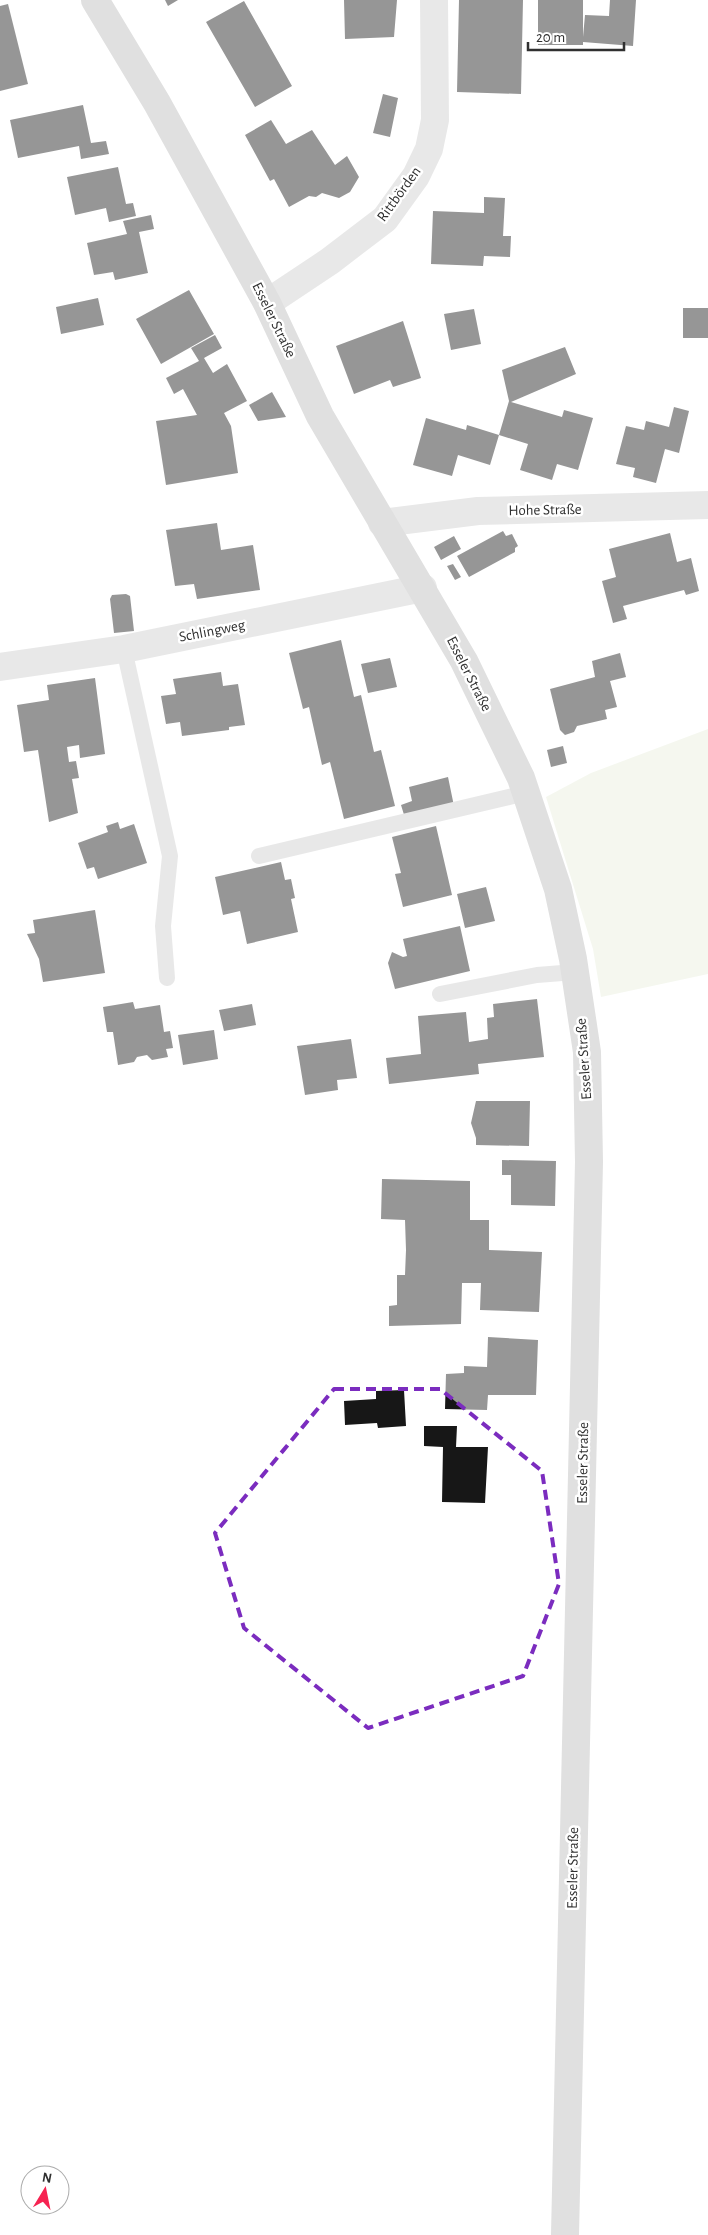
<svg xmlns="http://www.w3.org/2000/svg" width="708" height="2235" viewBox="0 0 708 2235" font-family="'Alegreya Sans',sans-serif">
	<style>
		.green { fill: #e8eedc }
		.building { fill: #171717 }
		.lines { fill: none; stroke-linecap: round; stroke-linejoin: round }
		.lane { stroke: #cdcdcd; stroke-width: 16 }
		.street { stroke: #cdcdcd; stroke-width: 28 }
		.secondary { stroke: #bababa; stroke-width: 28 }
		.marked { fill: none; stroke: #7b2cbf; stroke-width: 4; stroke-dasharray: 10 6; stroke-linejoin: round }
		.labels { text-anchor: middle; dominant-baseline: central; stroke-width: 5; stroke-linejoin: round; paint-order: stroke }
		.street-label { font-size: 15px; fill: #303030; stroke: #fff }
	</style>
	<rect width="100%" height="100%" fill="#fff"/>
	<path class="green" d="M708 729V974L601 997 593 949 546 797 591 773Z"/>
	<path class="building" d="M165 0H178L168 6Z
		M344 0H397L394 37 345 39Z
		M459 0H523L521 94 457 92Z
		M538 0H583V37L585 15 609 16 610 0H636L633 46 583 42V45H538Z
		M244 1 292 86 255 107 206 22Z
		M8 4 28 84 0 91V6Z
		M383 94 398 98 390 137 373 133Z
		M83 105 91 143 106 141 109 154 81 159 79 146 18 158 10 120Z
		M271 120 286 144 312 130 335 165 347 156 359 177 350 192 339 198 322 193 316 197 309 196 289 207 274 179 270 181 245 135Z
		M118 167 126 204 133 203 136 216 109 222 106 208 75 215 67 177Z
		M484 197 505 198 503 236H511L510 257 484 256 483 266 431 264 433 211 484 213Z
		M151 215 154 229 139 232 148 273 115 280 113 272 94 275 87 243 127 234 123 221Z
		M189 290 214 334 161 364 136 319Z
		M98 298 104 325 61 334 56 307Z
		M683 308H708V338H683Z
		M474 309 481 344 451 350 444 314Z
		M403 321 421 378 393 387 390 380 354 394 336 346Z
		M215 335 222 348 204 358 213 373 227 364 247 401 224 413 231 426 238 473 166 485 156 421 197 415 183 389 174 394 166 378 199 361 191 348Z
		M565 347 576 374 511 402 562 417 564 410 593 418 578 470 557 464 552 480 520 470 528 444 499 435 490 465 458 455 452 476 413 465 426 418 466 430 467 425 499 435 509 401 502 370Z
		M272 392 286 417 258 421 249 405Z
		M674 407 689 411 679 453 665 449 656 483 633 477 635 468 616 464 626 426 644 430 646 421 669 427Z
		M217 523 221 550 253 545 260 590 197 599 194 584 175 586 166 530Z
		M503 531 506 536 512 534 518 546 515 548V552L469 577 457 556Z
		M670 533 677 562 691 558 699 591 686 595 684 590 623 606 627 619 613 623 602 581 616 577 609 549Z
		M454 536 461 549 441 560 434 547Z
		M453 564 461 577 455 580 447 566Z
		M126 594 130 596 134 631 114 633 110 599 112 595Z
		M341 640 354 697 361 695 374 752 381 750 395 806 344 819 330 762 322 765 309 707 303 709 289 653Z
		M620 653 626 677 610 681 617 707 605 710 607 719 577 726 574 732 565 735 560 730 550 689 595 677 592 661Z
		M390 658 397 687 368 693 361 664Z
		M221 672 223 686 238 684 245 725 229 727V730L182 736 180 722 166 724 161 696 176 694 173 679Z
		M95 678 105 754 80 758 79 745 67 747 69 762 76 761 79 778 72 779 78 813 49 822 38 750 24 752 17 705 49 700 47 685Z
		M563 746 567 763 551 767 547 750Z
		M448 777 454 806 405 818 401 805 412 801 409 787Z
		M118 822 120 829 134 824 147 863 98 879 94 867 87 869 78 843 108 832 106 826Z
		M436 826 452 895 403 907 395 874 401 873 392 837Z
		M281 862 285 880 291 879 295 898 291 899 298 932 247 944 240 911 223 915 215 877Z
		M486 887 495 921 465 928 457 894Z
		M95 910 105 973 43 982 39 959 27 934 35 933 33 920Z
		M460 926 470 971 395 989 388 963 392 952 403 957 407 956 403 939Z
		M537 999 544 1057 478 1064 479 1074 389 1084 386 1058 421 1054 418 1016 466 1012 469 1042 488 1039 487 1018 494 1017 493 1004Z
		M133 1002 135 1009 160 1005 164 1032 170 1031 173 1048 166 1049 168 1057 152 1060 147 1055 137 1057 134 1062 118 1065 113 1032H107L103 1007Z
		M252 1004 256 1025 224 1031 219 1010Z
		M214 1030 218 1059 183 1065 178 1035Z
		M351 1039 357 1078 337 1080 338 1090 305 1095 297 1046Z
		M476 1101H530L529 1146 476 1145V1138L471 1123Z
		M502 1160 556 1161 555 1206 511 1205V1175H502Z
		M382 1179 470 1181V1220H489V1250L542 1252 539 1312 480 1310 481 1283H462L461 1324 389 1326V1306L397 1305V1275H405L406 1250 405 1220 381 1219Z
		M488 1337 538 1340 536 1395H488L487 1410 445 1409 446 1374 464 1373V1366L487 1367Z
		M404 1390 406 1426 378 1428 377 1423 345 1425 344 1401 376 1399V1391Z
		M424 1426H457L456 1447H488L485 1503 442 1502 443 1447 424 1446Z"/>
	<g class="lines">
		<path class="lane" d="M124 649 170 856 163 926 167 978
			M259 856 526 793
			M440 994 537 975 575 972"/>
		<path class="street" d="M267 303 330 261 385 219 416 176 429 149 435 120 434 0
			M382 523 478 511 708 505
			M0 667 124 649 423 588"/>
		<path class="secondary" d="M95 0 157 103 267 303 320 416 464 661 521 778 558 889 573 959 587 1052 589 1162 565 2235"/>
	</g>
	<path d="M0 0H708V2235H0ZM334 1389H440L542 1471 559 1584 523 1676 368 1728 244 1628 215 1533Z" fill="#fff" fill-opacity=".55" fill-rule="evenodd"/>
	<path class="marked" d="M334 1389H440L542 1471 559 1584 523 1676 368 1728 244 1628 215 1533Z"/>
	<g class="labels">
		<g class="street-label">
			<text transform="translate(399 194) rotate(-54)">Rittbörden</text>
			<text transform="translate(274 320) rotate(64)">Esseler Straße</text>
			<text transform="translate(545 510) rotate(-1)">Hohe Straße</text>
			<text transform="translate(212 631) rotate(-11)">Schlingweg</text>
			<text transform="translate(469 674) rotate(63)">Esseler Straße</text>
			<text transform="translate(584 1059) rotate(-94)">Esseler Straße</text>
			<text transform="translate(583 1463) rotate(-89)">Esseler Straße</text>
			<text transform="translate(573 1868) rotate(-89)">Esseler Straße</text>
		</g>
	</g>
	<g transform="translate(45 2190) rotate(10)"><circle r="24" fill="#ffffff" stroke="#acacac"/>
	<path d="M0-4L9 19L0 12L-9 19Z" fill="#f62351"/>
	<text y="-8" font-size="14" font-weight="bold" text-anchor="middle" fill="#303030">N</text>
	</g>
	<path d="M528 42v8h96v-8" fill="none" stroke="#303030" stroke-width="2.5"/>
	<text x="536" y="42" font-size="15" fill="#303030" stroke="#ffffff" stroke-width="4" paint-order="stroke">20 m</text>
</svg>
